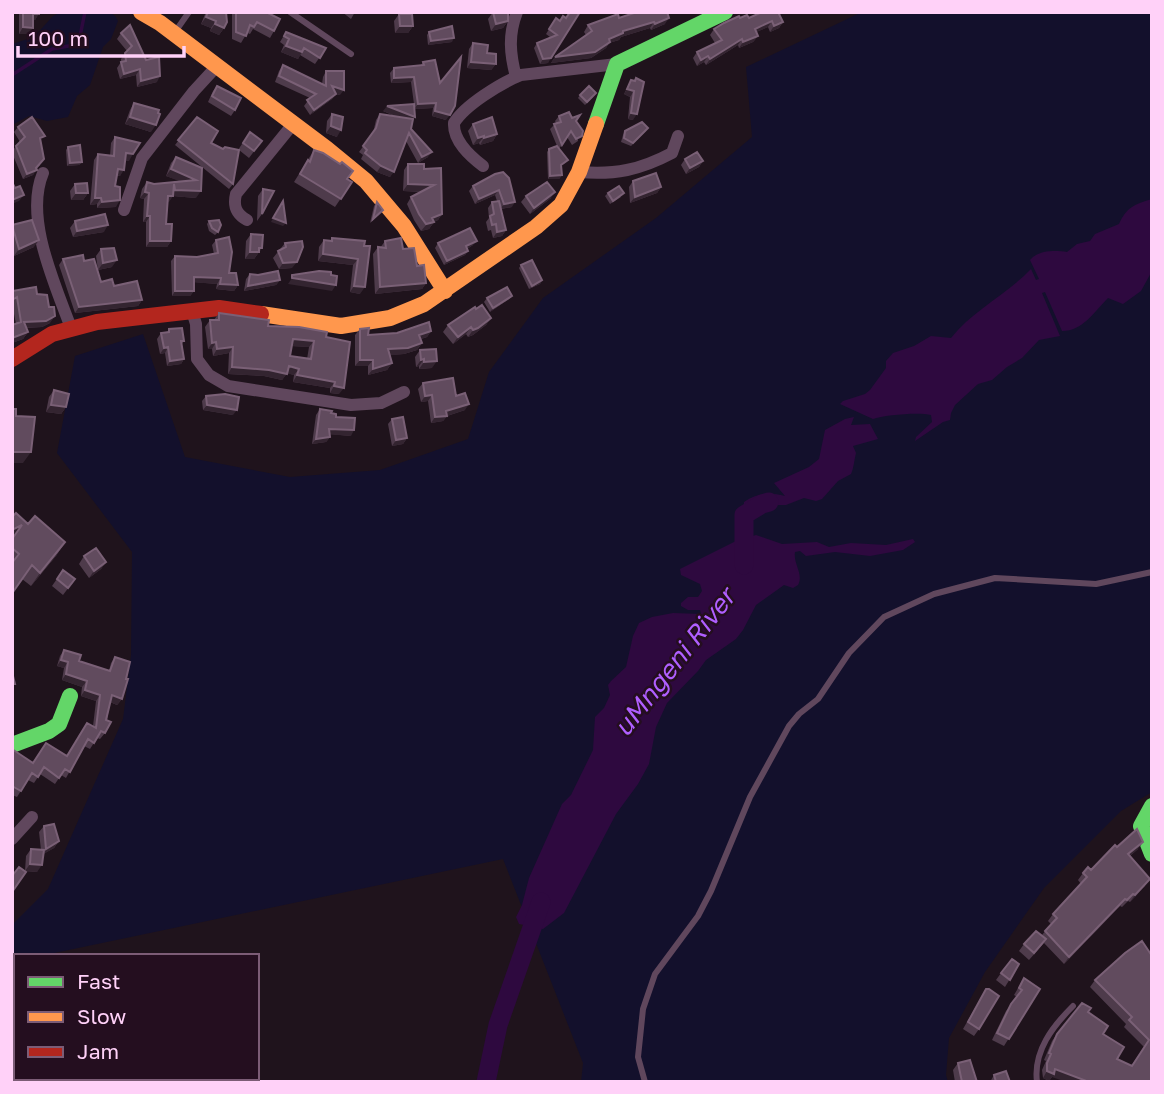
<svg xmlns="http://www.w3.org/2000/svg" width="1164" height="1094" viewBox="0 0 1164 1094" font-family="'Golos Text',sans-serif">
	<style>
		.green { fill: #13102c }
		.water { fill: #2e093f }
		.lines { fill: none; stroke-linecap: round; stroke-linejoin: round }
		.stream { stroke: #2e093f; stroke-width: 3.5 }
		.river { stroke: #2e093f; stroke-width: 19 }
		.lane { stroke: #60475d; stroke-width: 6 }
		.street { stroke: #60475d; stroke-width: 12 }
		.fast { stroke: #63d668; stroke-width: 16 }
		.slow { stroke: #ff974d; stroke-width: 16 }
		.jam { stroke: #b3261e; stroke-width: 16 }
		.wall { fill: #4e3b4b; fill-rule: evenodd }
		.shaded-wall { fill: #332430 }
		.building { fill: #614b5e; stroke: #7a6076; stroke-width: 2; fill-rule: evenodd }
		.labels { text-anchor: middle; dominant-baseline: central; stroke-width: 5; stroke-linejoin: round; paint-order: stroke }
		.water-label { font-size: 26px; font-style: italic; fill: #b05fff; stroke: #240e1f }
	</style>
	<rect width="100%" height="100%" fill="#1f131c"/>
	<path class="green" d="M60 12 111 13 115 16 118 21 111 39 103 47 90 85 77 96 68 117 47 121 29 116 12 125V44L34 37 52 17Z
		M862 12H1152V792L1121 811 1044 888 985 972 949 1038 946 1075 948 1082H581L583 1063 503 859 40 956H16V961L12 962V925L48 889 123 719 131 655 132 552 57 453 75 356 143 334 185 457 290 477 380 470 468 439 489 372 543 298 656 218 752 137 746 67Z"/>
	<path class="water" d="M1152 199V271L1141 291 1123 304 1108 298C1094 312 1083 331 1062 331L1045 292 1042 293 1060 336 1039 340 1022 358 1007 367 992 380 978 384 955 405 951 413 950 420 943 422 915 441 916 437 932 422 931 415C919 412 884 415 873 419L840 404 843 401 865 394 870 390 886 368V361L893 353 914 346 931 336 951 338C973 310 1006 295 1031 269L1036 280 1039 279 1030 260C1038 250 1055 250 1067 252L1077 244 1090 241 1095 234 1119 224C1127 207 1133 205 1152 199Z
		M854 417 851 425 870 424 878 439 853 446 856 453C854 461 854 467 851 474L838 481 822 499 816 501 804 498 786 505H764L752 513 744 510V502C758 493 768 492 785 496L774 483 809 467 819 459 825 430 845 419Z
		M756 535 782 544 817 542 829 547 851 543 886 545 913 539 915 542 903 550 870 556 835 552 806 556 800 551 795 552C793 564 804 574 798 585L793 588 784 585 756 605 743 630 736 639 706 660 698 671 667 703 656 727 649 764 638 784 616 814 564 913 543 929 519 924 516 917 522 905 529 878 562 804 571 795 593 750 595 717 604 708 610 695 608 685 611 681 626 667 633 636 639 623 652 617 673 613 701 614 700 610H688L681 606V603L688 597H698L702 591 700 584 681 575 680 569 736 541Z"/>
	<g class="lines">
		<path class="stream" d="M12 75 52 49 74 45 79 41 85 12"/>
		<path class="river" d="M744 565V515L762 504 769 502
			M486 1082 498 1025 541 902"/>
		<path class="lane" d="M290 12 351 54
			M175 32 189 12
			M645 1082 638 1057 643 1009 655 974 698 916 711 891 750 797 789 726 799 714 818 699 849 653 884 617 934 594 995 578 1096 584 1152 572
			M1037 1082C1033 1051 1053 1026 1073 1006"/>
		<path class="street" d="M516 77C510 54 508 35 517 12
			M483 166C470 156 453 141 454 123 465 105 501 83 521 75L617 64
			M579 172C615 175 640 170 672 153L678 136
			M43 173C24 218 55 284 71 328
			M124 210 142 158 194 91 217 66
			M247 220C236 214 233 206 236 194L293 124
			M192 311 196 324 197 359 209 375 228 386 351 405 381 403 404 392
			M12 839 32 817"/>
		<path class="fast" d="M596 124 617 64 725 12
			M12 745 49 731 59 724 70 696
			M1152 806 1141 826 1152 854"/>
		<path class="slow" d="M141 12 160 23 327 149 366 181 404 226 445 291
			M261 314 341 326 390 318 424 304 536 227 561 205 579 172 596 124"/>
		<path class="jam" d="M12 359 52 334 97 322 219 308 261 314"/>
	</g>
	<path class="wall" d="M19 12H39L35 20H33L29 34H19Z
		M206 12H226L224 28 219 35 210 31 211 28 201 24Z
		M233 12H266L274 31 270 38 253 29 250 34 247 33 241 43 232 39V14Z
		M342 12H355L351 19Z
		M493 12 508 21 503 28 491 31 488 19Z
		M637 12 665 24 651 30 650 28 621 37 619 40 609 43 606 48 591 58 551 63 555 57 586 35 584 32 588 25 619 18Z
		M762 12H786L779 15 783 22 779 28 770 32 768 27 756 32 758 36 753 42 739 48 738 45 706 65 704 62 697 66 693 58 697 52 715 43 710 35 714 29 740 18H749Z
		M399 14 413 26 408 33H395L394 21Z
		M556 18 560 21 548 63 540 64 534 48 537 43 550 37 546 34Z
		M130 25 157 82 137 87 136 75 120 79 117 68 121 62V59L127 51 117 39 121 33Z
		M286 32 326 48 315 64 300 55 298 59 281 52 284 45 280 42Z
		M429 32 452 42 428 45 427 35Z
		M473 43 496 64 491 70 467 68 469 49Z
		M423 62 446 120 432 116 433 108 414 109 415 117 413 119 411 129 428 157 418 163 406 141 390 177 377 172 361 159 363 155 359 152 373 133 376 120 380 114 397 117 383 111 414 104 411 82 391 83 390 73 394 68 421 65Z
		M283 65 322 84 323 77 326 71 340 95 336 94 332 99 310 115 304 106 310 98 275 82 279 71Z
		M636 78 633 120 628 119 630 97 624 94 631 80 634 81Z
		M217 86 235 110 231 116 208 102 213 91Z
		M580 95 593 97 585 105 578 98Z
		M134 103 151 132 125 124 130 110Z
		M332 114 337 137 326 133 327 121Z
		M559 116 572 118 576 121 578 141 572 145 567 137 559 149 568 160 561 166 562 175 559 179H548L547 152 549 149 557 146 550 129 556 123 555 121Z
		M197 117 211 143 223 149 238 150 250 132 262 141 249 158 239 150 233 184 229 189 175 145Z
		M473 124 497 134 493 141 480 145 479 143 473 145 468 131Z
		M18 127 40 142V165L36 169 33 175 23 179 12 153V151L20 142 14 132Z
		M625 131H646L631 146 621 142 623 135Z
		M115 137 129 161 125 160 120 176H117L115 186 116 207 97 208V204L90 205 94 160 98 154 110 156 111 143Z
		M68 147 82 162 79 165 67 166 66 150Z
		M314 150 352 182 335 207 294 182Z
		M176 157 196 198 173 196 168 202 166 224 171 241 167 247H146V222H143L144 199 140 198 142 189 147 182 154 184 181 181 166 176 171 163Z
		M685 159 703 161 699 167 686 174 681 165Z
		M408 164 424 169 442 214 438 220 434 222 429 229 421 231 414 220 407 204 411 197 422 192 403 191 404 170Z
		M495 174 512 207 501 209 506 230 502 236 493 238 491 230 488 231 486 222 489 218 488 208 492 202 497 201 495 195 475 204 469 191 473 186Z
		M633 181 661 187 657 193 630 203 629 187Z
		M75 184 88 193 83 200H71L70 191Z
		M263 189 262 214 257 221 258 196Z
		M608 193 621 197 610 204 605 196Z
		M526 196 551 198 530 214 521 202Z
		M377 202 383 210 370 223 374 206Z
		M75 221 104 232 73 237 70 228Z
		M209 221 218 232 215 235 209 231 207 224Z
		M12 225 34 247 14 256 12 250Z
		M251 234 262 248 254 259H245L246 241Z
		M332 238 365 241 360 294 350 292 353 265 318 261 319 247 324 240 330 241Z
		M216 240 229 273 238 285 234 291 216 289 217 284 194 282V291L190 296H172L171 261 175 256 197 257 214 254 212 245Z
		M385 241 403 249 417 266 426 283 422 289 375 294 373 254 378 247 380 248Z
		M285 243 292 268 279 269 273 258Z
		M438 243 473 245 467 249 468 251 465 255 444 265 435 248Z
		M101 249 112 267 98 270 96 256Z
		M63 259 84 261 101 282 114 286 142 300 138 306 75 313 59 265Z
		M521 265 542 280 540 284 529 289 519 268Z
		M250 274 280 280 276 285 244 291 246 279Z
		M12 291 37 294 50 323 42 327 26 328 28 332 23 339 12 343V325L16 324 12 304Z
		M512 296 509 299 490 312 484 302 487 298Z
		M476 309 491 318 486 325 473 335 468 337 466 334 453 344 443 332 448 325Z
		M219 313 268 326 326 337 339 394 330 393V388L293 382 294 375 287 373 282 380 264 376 228 374 229 353 213 356 212 349H208L205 327 210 320H214ZM292 346 309 347 307 359 290 356Z
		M169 329 184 341 182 344 184 359 181 364 167 366 165 353 160 354 157 339 161 333 167 332Z
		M360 329 368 335 431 331 427 337 421 339 422 343 417 350 404 354 389 355 392 363 387 370 368 375V366H355V335Z
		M420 350 432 368 419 369V366L416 367 415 357Z
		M423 383 456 396 465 410 447 416 443 421 431 423 428 401 421 402 418 389Z
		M54 390 66 407 61 414 46 412 49 397Z
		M206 396 233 415 203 410 202 401Z
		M320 409 331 413 336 417 351 436 330 434V437L326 442 312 444 316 415Z
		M392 419 407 438 403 444 392 446 388 424Z
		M28 524 65 542 56 556 31 586 22 579 12 593V539Z
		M84 556 106 562 101 569 89 578 79 564Z
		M63 570 75 579 63 595 52 586Z
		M64 650 79 661 109 671 111 663 115 657 122 699 117 705 110 702 105 733 100 739 97 738 90 749 84 746 66 778 61 775 55 784 40 774 34 783 28 780 17 797 12 795V749L32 763 67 756 93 726 96 701 81 696 82 687 62 680 64 668 57 666 60 656Z
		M44 826 59 841 54 848 43 854 37 872 25 871 26 856 31 849 41 850 39 832Z
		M1117 847 1138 849 1130 856 1145 886 1130 902 1128 901 1122 907 1120 906 1064 964 1044 943 1029 960 1019 951 1024 944 1042 935 1051 924 1048 921 1053 914 1081 884 1078 880 1083 873 1091 870Z
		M1152 956V1082L1052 1077 1049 1081 1043 1078 1042 1070 1046 1061 1044 1060 1052 1041 1057 1034 1088 1012 1117 1059 1131 1066 1144 1047 1124 1027 1126 1024 1090 987 1095 980Z
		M1019 964 1005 987 996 980 1001 973Z
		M1024 978 1040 989 1004 1046 992 1040 1006 1011 1017 997 1014 995Z
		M986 989 979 1029 974 1036 963 1029Z
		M958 1063 977 1082H955L953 1070Z
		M994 1075 1010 1082H990Z"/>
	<path class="shaded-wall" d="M33 14H39L35 20H29Z
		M206 17 216 21 211 28 201 24Z
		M669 18 665 24 651 30 655 24Z
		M508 21 503 28 491 31 496 24Z
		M772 21 768 27 750 35 755 29Z
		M654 22 650 28 621 37 619 40 609 43 606 48 591 58 551 63 555 57 609 39 623 31Z
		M783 22 779 28 770 32 774 26Z
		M215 24 224 28 219 35 210 31Z
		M400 26H413L408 33H395Z
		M23 27 33 28 29 34H19Z
		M758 36 753 42 739 48 743 42Z
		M454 38 452 42 428 45 431 41Z
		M742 39 738 45 706 65 710 59Z
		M286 46 302 52 298 59 281 52Z
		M708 56 704 62 697 66 701 60Z
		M551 58 548 63 540 64 543 59Z
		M471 62 496 64 491 70 467 68Z
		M140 69 136 75 120 79 124 74Z
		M160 76 157 82 137 87 141 81Z
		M414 77 411 82 391 83 394 78Z
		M332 86 344 90 340 95 329 91Z
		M627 89 634 91 630 97 624 94Z
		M336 94 332 99 310 115 314 110Z
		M436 103 433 108 414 109 418 104Z
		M387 106 415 117 411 122 383 111Z
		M435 111 450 115 446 120 432 116Z
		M631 113 637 114 633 120 628 119Z
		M130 117 156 125 151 132 125 124Z
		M331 126 341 130 337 137 326 133Z
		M497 134 493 141 480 145 484 138Z
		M484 136 479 143 473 145 478 138Z
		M432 152 428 157 418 163 422 157Z
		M126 153 133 154 129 161 122 160Z
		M44 159 34 171 37 170 33 175 23 179 27 174 36 168Z
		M703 161 699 167 686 174 690 168Z
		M82 162 79 165 67 166 70 163Z
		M381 166 394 172 390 177 377 172Z
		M118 169 124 170 120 176 113 175Z
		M171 169 196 180 192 186 166 176Z
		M562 175 559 179H548L550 176Z
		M408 184 434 185 430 192 403 191Z
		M661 187 657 193 630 203 635 197Z
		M175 190 201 191 196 198 173 196 169 202H164L168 196H171Z
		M499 190 495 195 475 204 479 199Z
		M145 192 149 193 144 199 140 198Z
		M555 192 551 198 530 214 534 208Z
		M76 193H88L83 200H71Z
		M24 195 19 201 12 204V200Z
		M95 198H101L97 204 90 205Z
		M120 200 116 207 97 208 102 202Z
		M515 202 512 207 500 209 504 204Z
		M442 214 438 220 432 223 434 222 429 229 421 231 432 218Z
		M147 216H150L146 222H143Z
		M273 218 286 223 283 226 271 222Z
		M108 225 104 232 73 237 77 231Z
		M506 230 502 236 493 238 497 232Z
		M39 240 34 247 14 256 19 249Z
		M150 241H171L167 247H146Z
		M477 241 473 245 463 251 466 246Z
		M259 248H262L254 259H245L250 252Z
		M468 251 465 255 444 265 447 261Z
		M323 254 358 259 353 265 318 261Z
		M117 260 112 267 98 270 103 263Z
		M297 262 292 268 279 269 283 263Z
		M194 277 221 278 217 284 190 282Z
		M292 278 336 285 332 291 288 284Z
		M280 280 276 285 244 291 248 286Z
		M542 280 540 284 529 289 532 286Z
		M426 283 422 289 375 294 380 287Z
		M220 284 238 285 234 291 216 289Z
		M354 286 365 287 360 294 350 292Z
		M175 291H194L190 296H172Z
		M512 296 509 299 490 312 493 308Z
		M142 300 138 306 75 313 79 307Z
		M55 316 50 323 42 327 20 328 24 322Z
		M491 318 486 325 473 335 468 337 473 330Z
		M471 327 466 334 453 344 458 337Z
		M431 331 427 337 415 341 419 335Z
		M28 332 23 339 12 343V338Z
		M293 339 314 341 309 347 289 346Z
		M216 342 212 349H208L212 343Z
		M422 343 417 350 404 354 383 356 388 349Z
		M168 347 165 353 160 354 164 348Z
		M233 347 229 353 213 356 217 349Z
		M184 359 181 364 167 366 170 361Z
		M424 359 419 366 416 367 421 360Z
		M360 360H373L368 366H355Z
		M437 361 432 368 419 369 424 362Z
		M392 363 387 370 368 375 373 369Z
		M289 366 299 369 294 375 285 373Z
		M232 367 269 370 287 374 282 380 264 376 228 374Z
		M297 375 335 382 330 388 293 382Z
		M334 386 344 388 339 394 330 393Z
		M432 395 428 401 421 402 425 396Z
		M469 404 465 410 447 416 443 421 431 423 435 417 446 411Z
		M51 405 66 407 61 414 46 412Z
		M207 405 237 410 233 415 203 410Z
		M329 429 354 430 351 436 325 434Z
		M330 437 326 442 312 444 316 439Z
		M407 438 403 444 392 446 396 440Z
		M12 452H31L23 463H12Z
		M22 525 12 538V530Z
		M65 542 56 556 31 586 40 573Z
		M106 562 101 569 89 578 94 571Z
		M61 660 68 662 64 668 57 666Z
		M66 674 87 681 82 687 62 680Z
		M85 690 100 695 96 701 81 696Z
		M112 695 122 699 117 705 108 701Z
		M59 841 54 848 42 855 46 849Z
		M1143 842 1138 849 1124 861 1128 854Z
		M30 864 42 865 37 872 25 871Z
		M1150 879 1145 886 1130 902 1135 895Z
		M1125 899 1120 906 1064 964 1069 957Z
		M1055 1069 1089 1082H1066L1052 1077 1049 1081 1043 1078 1047 1071Z"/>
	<path class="building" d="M23 12H39V14H33V28L23 27Z
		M208 12H226L227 22 224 28 215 24 216 21 206 17Z
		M236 12H266L280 19 274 31 257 22 254 27 250 25 246 36 236 32Z
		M493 12H508V21L496 24Z
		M570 12H580L551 58 543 59 537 43 557 35 549 29 556 18 560 21 563 16 566 18Z
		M637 12H667L669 18 655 24 654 22 623 31V33L609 39 610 42 595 52 555 57 592 31 588 25 618 14 619 18Z
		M762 12H778L783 22 774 26 772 21 755 29 758 36 743 42 742 39 710 59 708 56 701 60 697 52 722 40 714 29 724 23 739 16 740 18 747 15 749 18Z
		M399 14H412L413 26H400Z
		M130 25 146 60 159 57 160 76 141 81 140 69 124 74 121 62 126 61 125 53 132 46 121 33Z
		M452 26 454 38 431 41 429 32Z
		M286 32 326 48 320 58 304 48 302 52 286 46 289 39 284 36Z
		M473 43 488 45 487 53 496 54V64L471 62Z
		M461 57 455 106 450 115 435 111 436 103 418 104 414 77 394 78V68L424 65 423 62 435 60 440 83Z
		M283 65 326 86V71H344V90L332 86 336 94 314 110 307 100 316 94 279 76Z
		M636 78 644 82 637 114 631 113 634 91 627 89 631 80 635 81Z
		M217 86 241 98 235 110 212 96Z
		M589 86 596 93 587 102 580 95Z
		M134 103 159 110 158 113 160 114 156 125 130 117Z
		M414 104 415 117 387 106Z
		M569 112 572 118 580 115 576 121 583 131 582 136 576 139 571 131 562 145 554 124 561 122 559 116Z
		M332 114 343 117 341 130 331 126Z
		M380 114 413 119 411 129 432 152 422 157 409 133 394 172 381 166 365 153 367 150 363 146 376 128Z
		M32 117 45 136 40 138 44 159 36 168 37 170 27 174 16 146 25 137 18 127Z
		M197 117 218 131 211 143 223 149 225 147 239 150 233 184 178 140Z
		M492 117 497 134 484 138V136L478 138 473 124Z
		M642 122 648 128 633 143 624 138 625 131Z
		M250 132 262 141 254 151 243 143Z
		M115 137 140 143 133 154 126 153 124 170 118 169 115 186 120 187V200L102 202 101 198H95L98 154 114 156Z
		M80 145 82 162 70 163 68 147Z
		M557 146 568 160 561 165 562 175 550 176 549 149Z
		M314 150 323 153 340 164 342 162 353 171 347 179 352 182 341 199 300 174 308 160 310 162Z
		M697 152 703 161 690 168 685 159Z
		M176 157 202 168 201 191 175 190 174 184 173 196H168L166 224H172L171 241H150V216H147L149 193 145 192 147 182 154 184 196 180 171 169Z
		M408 164H424V169L441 168 442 214 432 218 434 222 426 224 419 214 411 197 434 185 408 184Z
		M503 172 509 178 515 202 504 204 499 190 479 199 473 186 495 174Z
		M656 173 661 187 635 197 633 181Z
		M12 182 15 188 20 186 24 195 12 200Z
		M547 182 555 192 534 208 526 196Z
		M87 183 88 193H76L75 184Z
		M619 186 624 193 613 201 608 193Z
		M263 189 274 191 262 214Z
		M283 201 286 223 273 218Z
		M499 201 506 230 497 232 496 224 492 225 490 216 494 214 492 202Z
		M377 202 383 210 373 219Z
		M105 214 108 225 77 231 75 221Z
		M32 220 39 240 19 249 12 225Z
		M219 220 221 225 218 232 212 228 209 221Z
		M470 228 477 241 466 246 468 251 447 261 438 243Z
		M251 234 263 235 262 248H259V252H250Z
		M229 237 232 252 229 273H236L238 285 220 284 221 278 194 277V291H175V256L197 257 218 253 216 240Z
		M332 238 365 241 364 246H370L365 287 354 286 358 259 323 254 324 240 332 241Z
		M401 238 403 249 414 248 417 266 424 265 426 283 380 287 378 247 386 248 385 241Z
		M302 241 303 247 297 262 283 263 278 251 286 247 285 243Z
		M114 248 117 260 103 263 101 249Z
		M83 255 84 261 94 259 101 282 112 279 114 286 137 281 142 300 79 307 63 259Z
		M532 260 542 280 532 286 521 265Z
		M278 271 280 280 248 286 250 274 258 275Z
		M319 271 331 272V275L337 276 336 285 292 278V275Z
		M36 287 37 294 47 295 49 307H54L55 316 46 321 24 322 28 332 12 338V325L21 322 17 297 12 300V291Z
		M507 287 512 296 493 308 487 298Z
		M482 305 491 318 478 328 473 330 471 327 458 337 448 325 475 307 476 309Z
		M219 313 269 320 268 326 299 327 327 332 326 337 350 342 344 388 334 386 335 382 297 375 299 369 289 366 287 374 269 370 232 367 233 347 217 349 216 342 212 343 210 320H219ZM293 339 314 341 311 359 290 356Z
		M429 322 431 331 419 335 422 343 408 348 388 349 392 363 373 369V360H360V329L369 328 368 335 397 333Z
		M182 328 184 341H181L184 359 170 361 168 347 164 348 161 333 169 332V329Z
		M436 349 437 361 424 362V359L421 360 420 350Z
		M453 378 456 396 465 393 469 404 446 411 447 416 435 417 432 395 425 396 423 383Z
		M54 390 69 394 66 407 51 405Z
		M225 394 239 397 237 410 207 405 206 396Z
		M12 409H16V416L35 417 31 452H12Z
		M320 409 332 411 331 413 336 414V417L355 418 354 430 329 429 330 437 316 439Z
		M403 417 407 438 396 440 392 419Z
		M16 513 28 524 35 516 65 542 40 573 32 565 13 592 12 563 19 554 12 548V539L22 525 12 530V517Z
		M96 548 106 562 94 571 84 556Z
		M63 570 75 579 68 588 57 579Z
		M64 650 81 655 79 661 110 671 115 657 130 662 126 679H128L122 699 112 695 106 720 111 722 105 733 101 731 94 743 88 739 70 772 65 769 59 778 44 767 38 777 32 773 21 791 12 786V749L33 763 46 743 67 756 87 723 96 728 100 695 85 690 87 681 66 674 68 662 61 660Z
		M12 672 15 684H12Z
		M54 824 59 841 46 849 44 826Z
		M1137 829 1143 842 1128 854 1150 879 1135 895 1133 894 1127 900 1125 899 1069 957 1045 931 1057 918 1053 914 1087 877 1083 873 1088 867 1091 870 1115 845 1117 847Z
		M31 849 44 850 42 865 30 864Z
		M19 867 26 872 12 892V876Z
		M1036 931 1046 939 1034 953 1024 944Z
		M1142 941 1152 956V1082H1089L1055 1069 1054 1074 1047 1071V1063L1051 1054 1049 1053 1057 1034 1082 1003 1091 1008 1088 1012 1108 1026 1103 1034 1124 1047 1117 1059 1132 1066 1149 1040 1129 1020 1132 1017 1095 980 1125 953Z
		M1012 959 1019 964 1010 980 1001 973Z
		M1024 978 1040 989 1009 1039 997 1033 1011 1004 1022 990 1019 988Z
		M986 989H989L999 996 979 1029 968 1022Z
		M970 1060 977 1082H962L958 1063Z
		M1006 1071 1010 1082H996L994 1075Z"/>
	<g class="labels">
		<g class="water-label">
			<text transform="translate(674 662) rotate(-52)">uMngeni River</text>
		</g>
	</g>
	<rect width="1164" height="1094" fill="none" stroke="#ffd1f8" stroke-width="28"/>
	<rect x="14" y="954" width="245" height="126" fill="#240e1f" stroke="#7c5c76" stroke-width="2"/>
	<rect x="28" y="977" width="35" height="10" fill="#63d668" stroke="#7c5c76" stroke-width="2"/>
	<text x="77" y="989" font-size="21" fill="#ffd1f8">Fast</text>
	<rect x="28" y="1012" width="35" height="10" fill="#ff974d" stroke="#7c5c76" stroke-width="2"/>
	<text x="77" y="1024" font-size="21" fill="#ffd1f8">Slow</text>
	<rect x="28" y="1047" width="35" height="10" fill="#b3261e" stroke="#7c5c76" stroke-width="2"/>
	<text x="77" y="1059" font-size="21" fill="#ffd1f8">Jam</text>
	<path d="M18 46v10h166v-10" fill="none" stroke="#ffd1f8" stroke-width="3.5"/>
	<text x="28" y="46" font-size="21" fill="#ffd1f8" stroke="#240e1f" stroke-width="5" paint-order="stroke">100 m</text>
</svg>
